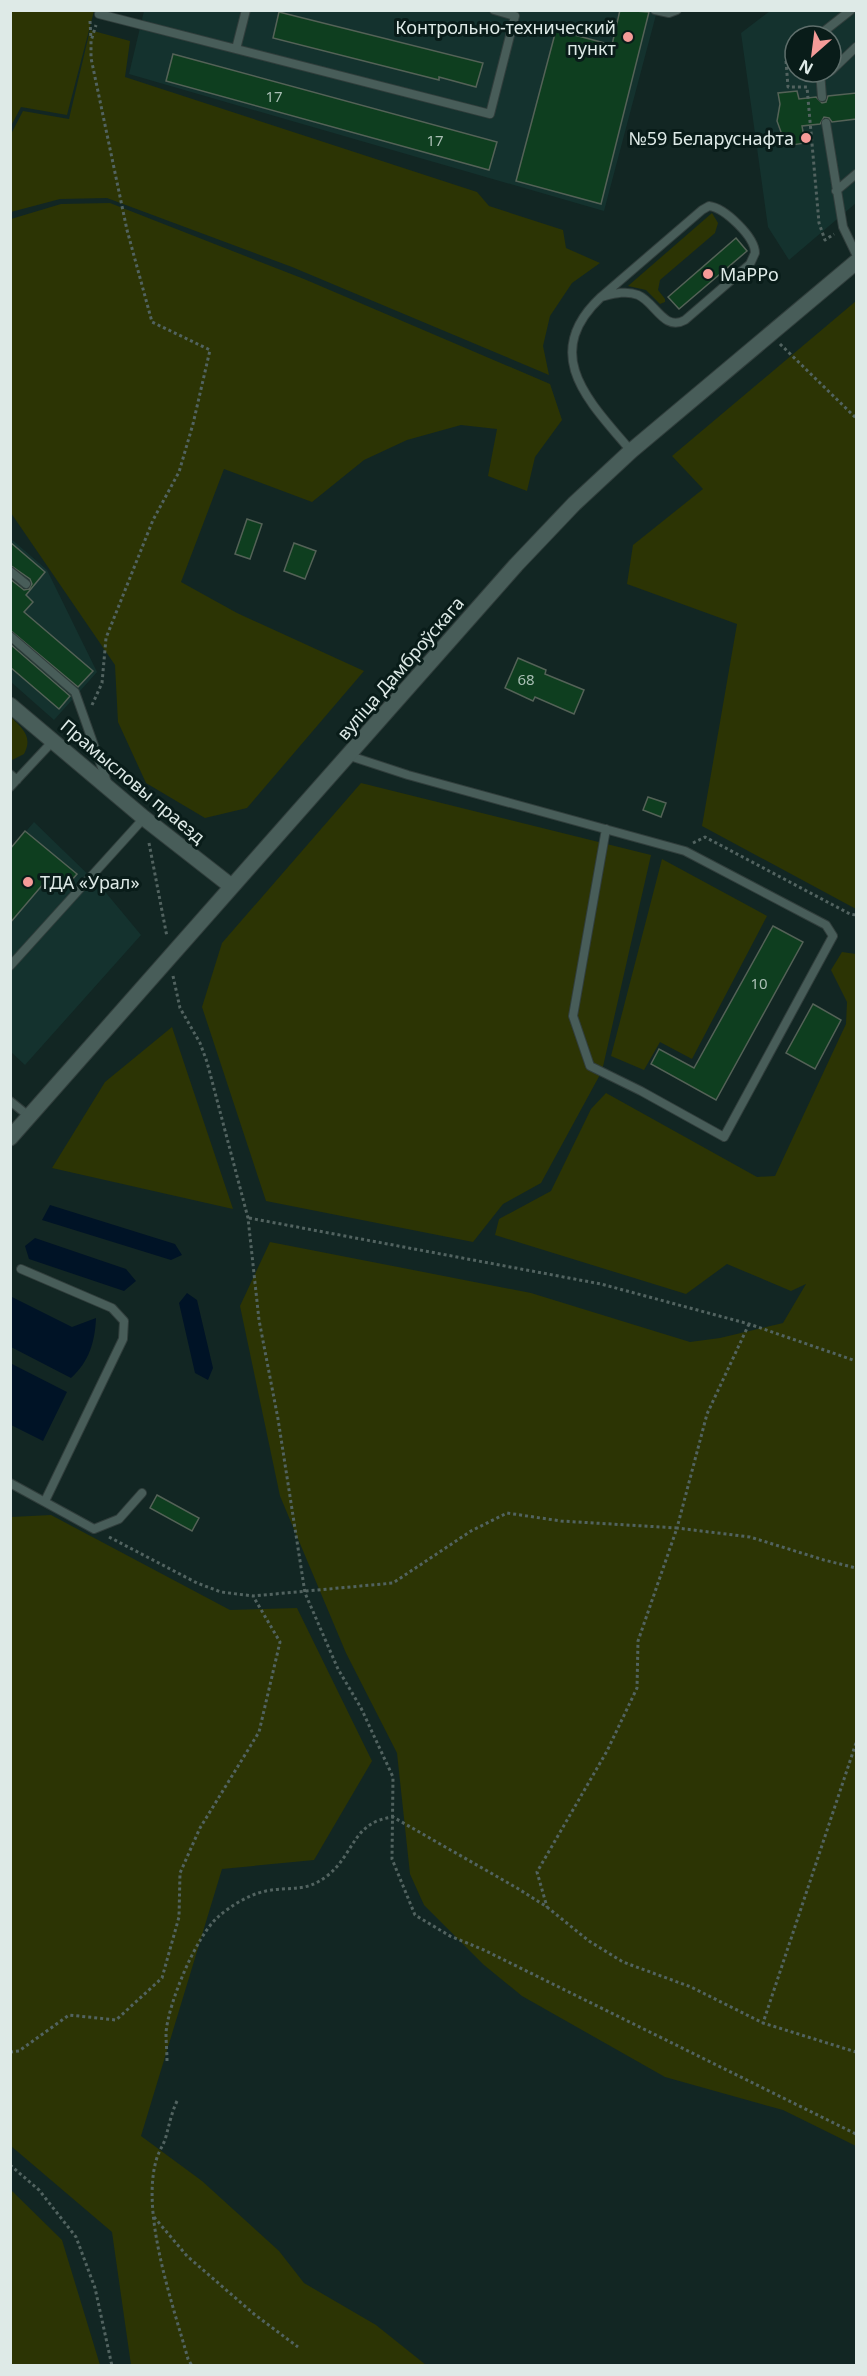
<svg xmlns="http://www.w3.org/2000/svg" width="867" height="2376" viewBox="0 0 867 2376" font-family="'Noto Sans',sans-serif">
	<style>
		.built { fill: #14322e; fill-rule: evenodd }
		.green { fill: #2c3404 }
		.water { fill: #001326 }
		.building { fill: #0e3e1f; stroke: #546257; stroke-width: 1.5 }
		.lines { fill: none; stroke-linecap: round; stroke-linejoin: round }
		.lane-casing { stroke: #313e3c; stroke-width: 10 }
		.street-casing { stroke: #313e3c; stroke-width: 17 }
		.path { stroke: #526360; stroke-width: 3; stroke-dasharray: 3 3; stroke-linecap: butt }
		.lane { stroke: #485d59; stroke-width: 8 }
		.street { stroke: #485d59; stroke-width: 15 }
		.poi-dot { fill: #f59b98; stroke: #091c19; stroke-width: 2 }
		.labels { text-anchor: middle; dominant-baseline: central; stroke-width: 6; stroke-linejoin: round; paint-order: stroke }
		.number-label { font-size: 15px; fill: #aabfb5 }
		.poi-label { font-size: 18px; fill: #deeae7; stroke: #091c19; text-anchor: end }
		.street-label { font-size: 18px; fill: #deeae7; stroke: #091c19 }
	</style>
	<rect width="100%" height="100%" fill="#122623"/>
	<path class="built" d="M144 11H657L604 211 129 74Z
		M770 11H856V203L789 260 768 227 741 33ZM795 36H831V72H795Z
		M10 538 47 570 97 672 54 720 11 682Z
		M34 822 102 888 141 935 25 1065 11 1052V849Z"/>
	<path class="green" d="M11 10 94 11 67 115 21 107 11 126Z
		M90 30 130 41 125 77 477 192 489 206 563 230 566 248 600 263 572 283 550 316 543 346 549 375 292 267 107 198 60 199 11 212V134L23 111 69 119Z
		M110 203 304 279 550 384 562 420 535 457 527 491 488 476 497 429 461 425 407 440 364 460 312 502 224 469 181 582 237 613 364 671 247 808 205 818 146 783 118 722 115 665 11 513V219L61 204Z
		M712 213 718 223 715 233 660 280 658 290 665 299V302L660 304 646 290 628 286Z
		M856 301V909L702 826 737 624 627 584 633 545 703 489 672 456Z
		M11 717C23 729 33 737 24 754L12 760Z
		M361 783 651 855 602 1071 541 1183 503 1204 473 1242 266 1201 202 1007 222 943Z
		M662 859 767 916 692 1059 660 1042 644 1070 611 1056Z
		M842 952 856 954V2146L783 2110 665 2077 522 1996 484 1965 424 1905 410 1874 397 1753 346 1653 280 1496 240 1306 270 1242 531 1293 690 1342 720 1338 783 1323 806 1284 791 1291 727 1264 686 1294 495 1235 499 1219 551 1191 591 1109 606 1093 757 1177 775 1176 846 1024 847 1002 831 970Z
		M172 1027 233 1209 52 1168 105 1082Z
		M51 1515 230 1610 297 1608 372 1761 314 1860 222 1869 141 2136 202 2181 279 2251 304 2283 376 2325 426 2365H131L112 2232 11 2146V1517Z
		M11 2190 62 2240 100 2365H11Z"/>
	<path class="water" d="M50 1205 175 1244 182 1255 171 1260 42 1220Z
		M35 1238 126 1269 136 1281 124 1291 29 1259 25 1246Z
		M187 1293 197 1300 213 1368 208 1380 195 1373 179 1303Z
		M10 1296 72 1327 96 1318C95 1342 89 1362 71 1378L11 1347Z
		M10 1363 67 1392 43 1441 11 1425Z"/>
	<path class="building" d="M620 10 649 12 601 204 516 181 556 30 612 45Z
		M279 12 483 63 476 87 439 77V80L273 38Z
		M173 54 497 142 489 170 166 81Z
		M797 91 799 99 816 97 822 103 826 102 828 96 856 93V119L832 122 829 118 824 117 820 124 802 126 805 143 786 146 777 121 780 104 778 93Z
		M736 238 747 251 679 309 668 297Z
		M247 519 262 524 250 559 235 554Z
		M10 542 45 572 26 595 33 602 24 612 93 671 78 687 10 630V579L24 590 29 589 32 584 30 579 10 565Z
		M294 543 316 551 305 579 284 571Z
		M10 644 70 696 59 709 10 667Z
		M518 658 546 670 545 674 584 690 574 714 535 697 533 701 505 688Z
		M648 797 666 803 661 817 643 810Z
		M25 831 77 874 65 888 50 876 10 923V849Z
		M773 926 803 942 716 1100 651 1064 659 1049 694 1068Z
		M813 1004 841 1020 815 1069 786 1053Z
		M157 1495 199 1518 192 1531 150 1508Z"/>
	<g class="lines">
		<defs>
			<path id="lane" d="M100 10 99 14 490 114 515 16 494 10
				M655 10 669 13 677 10
				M818 36 851 10
				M236 49 246 10
				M831 71 856 47
				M820 72 822 97
				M826 123 843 227 856 254
				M836 191 856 174
				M709 206C725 208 755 237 755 253L750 264 685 320C664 332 655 302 638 295 626 290 613 294 601 297L702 210Z
				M601 297C539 355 590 402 631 451
				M10 571 26 584
				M10 636 75 692 107 782
				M350 756 408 775 685 851 826 925 833 936 724 1137 641 1091 590 1066 573 1016 606 829
				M10 774 17 780
				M10 787 53 741
				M10 966 144 818
				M10 1101 30 1117
				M21 1269 112 1308 124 1321 123 1339 45 1501
				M10 1483 94 1529 119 1519 142 1493"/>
			<path id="street" d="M10 705 144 818 231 886
				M10 1138 516 565 574 504 631 451 856 262"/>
		</defs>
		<use href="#lane" class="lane-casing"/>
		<use href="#street" class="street-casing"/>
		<path class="path" d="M90 21 91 39
			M786 61 788 87H807L819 223 825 240 834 234
			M780 344 856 418
			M92 705 102 683 106 638 153 520 179 472 193 424 210 350 152 322 127 230 91 58V41L96 25
			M149 843 167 937
			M693 843 705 837 850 914 856 915
			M173 976 180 1008 200 1043 207 1062 248 1218 259 1320 278 1419 305 1593 338 1669 361 1708 393 1777 392 1859 415 1915 450 1936 484 1950 856 2134
			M249 1218 601 1284 749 1324 856 1361
			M749 1324 707 1414 677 1528 750 1537 824 1560 856 1568
			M109 1537 197 1583 221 1592 253 1596 393 1583 471 1531 507 1513 561 1521 677 1528 638 1641 637 1688 607 1751 537 1872 547 1907
			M856 1743 763 2023 856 2052
			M10 2052 19 2051 69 2015 116 2020 162 1978 179 1917 180 1873 200 1828 259 1732 280 1642 253 1596
			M167 2061C167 2052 166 2042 166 2033 168 2004 196 1936 218 1917 230 1906 250 1894 266 1891 291 1886 305 1893 327 1876 355 1854 352 1822 393 1817L517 1888 547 1907 589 1941 623 1962 691 1987 763 2023
			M177 2101C171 2114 169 2126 165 2140 162 2147 158 2153 156 2161 141 2215 173 2305 188 2359L192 2366
			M10 2165 39 2190 76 2237 95 2288 112 2366
			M154 2217 187 2256 254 2314 298 2347"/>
		<use href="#lane" class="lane"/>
		<use href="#street" class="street"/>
	</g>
	<g class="poi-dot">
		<circle cx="628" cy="37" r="6"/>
		<circle cx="806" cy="138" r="6"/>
		<circle cx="708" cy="274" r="6"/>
		<circle cx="28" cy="882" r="6"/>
	</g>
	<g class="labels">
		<g class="number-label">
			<text x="274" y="96">17</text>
			<text x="435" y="140">17</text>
			<text x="526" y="679">68</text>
			<text x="759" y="983">10</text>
		</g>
		<g class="poi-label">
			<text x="616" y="27">Контрольно-технический<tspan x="616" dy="21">пункт</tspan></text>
			<text x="794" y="138">№59 Беларуснафта</text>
			<text x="720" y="274" text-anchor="start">МаРРо</text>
			<text x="40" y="882" text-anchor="start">ТДА «Урал»</text>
		</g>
		<g class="street-label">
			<text transform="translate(400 668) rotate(-49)">вуліца Дамброўскага</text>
			<text transform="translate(133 781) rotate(40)">Прамысловы праезд</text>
		</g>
	</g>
	<rect width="867" height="2376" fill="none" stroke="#deeae7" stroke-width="24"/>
	<g transform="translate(813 54) rotate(208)"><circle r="28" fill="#091c19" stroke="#5e6e6b" stroke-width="1.5"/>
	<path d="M0-4.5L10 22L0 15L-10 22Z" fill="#f59b98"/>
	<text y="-9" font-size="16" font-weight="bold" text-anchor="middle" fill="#deeae7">N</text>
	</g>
</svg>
